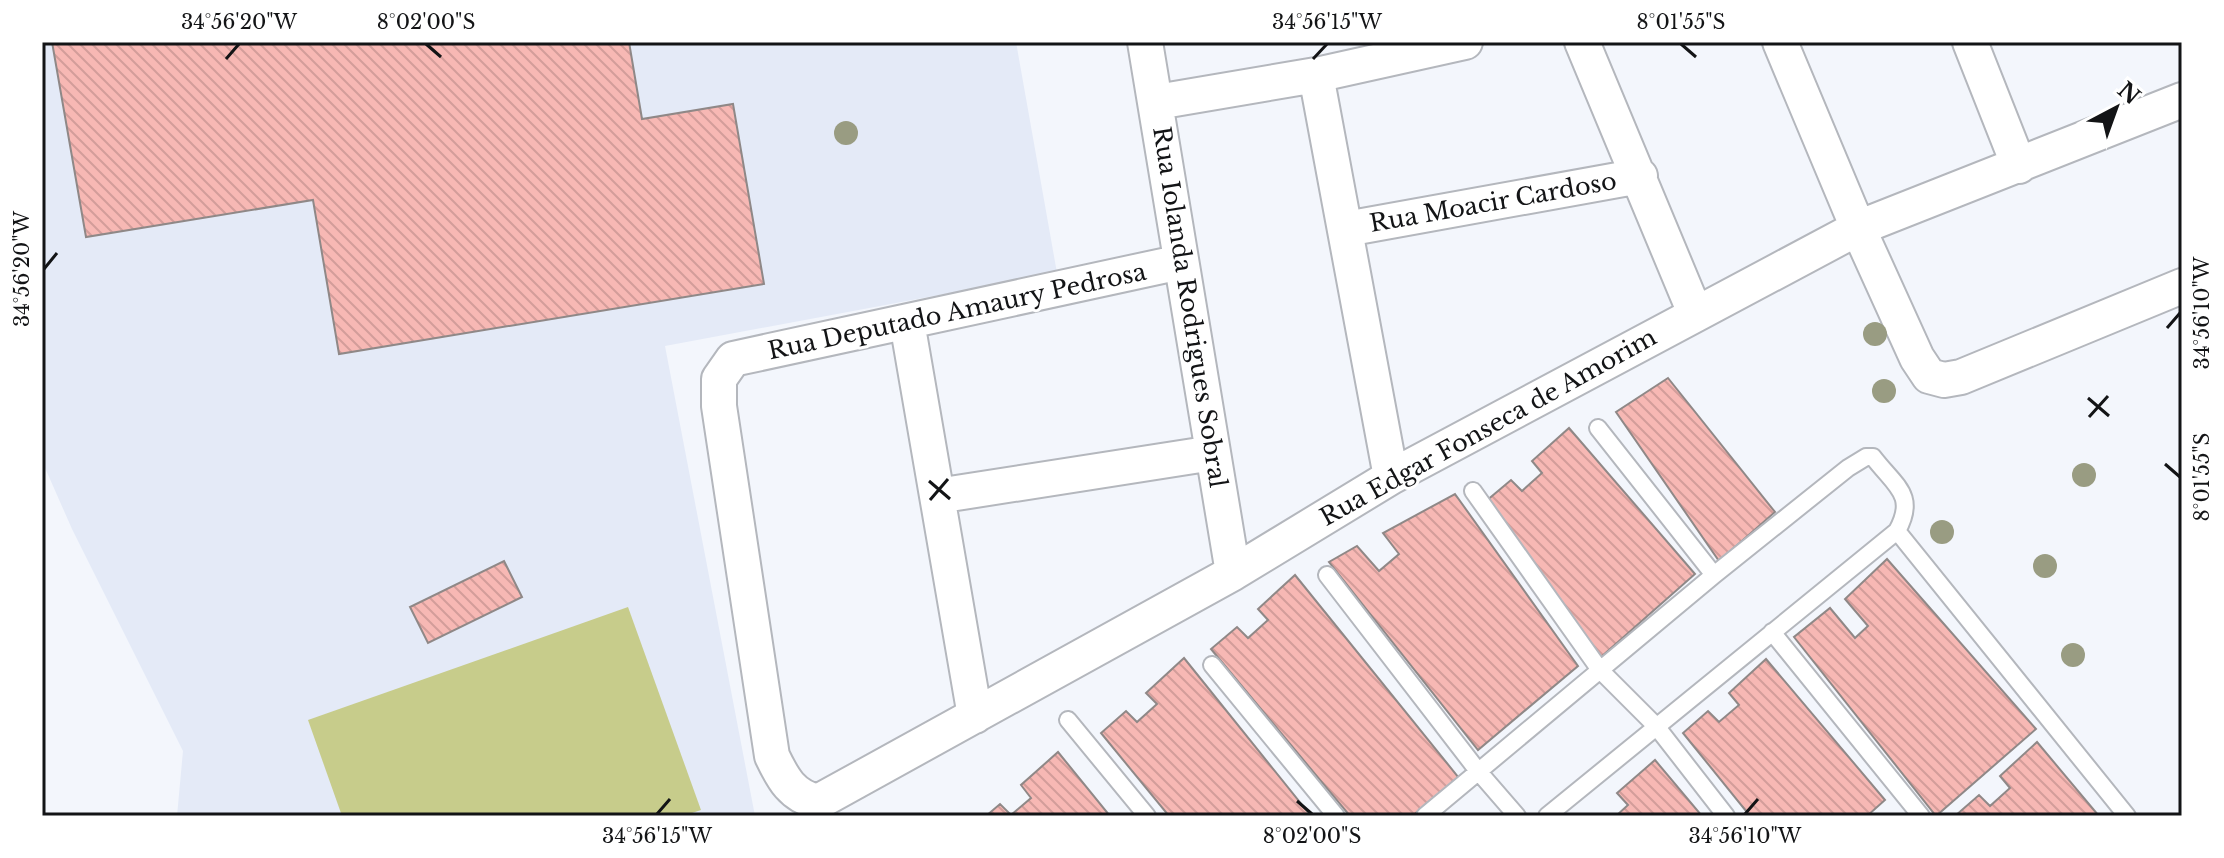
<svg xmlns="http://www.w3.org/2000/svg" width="2224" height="858" viewBox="0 0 2224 858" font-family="'Libre Baskerville',serif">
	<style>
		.built { fill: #e4eaf7 }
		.park { fill: #c7cc8b }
		.building { fill: url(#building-back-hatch); stroke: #8f8887; stroke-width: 2 }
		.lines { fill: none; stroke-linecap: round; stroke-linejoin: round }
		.lane-casing { stroke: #b4b7bd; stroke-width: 20 }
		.street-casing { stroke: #b4b7bd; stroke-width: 38 }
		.lane { stroke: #fff; stroke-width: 16 }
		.street { stroke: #fff; stroke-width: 34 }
		.tree { fill: #999c82 }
		.ticks { fill: none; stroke: #131416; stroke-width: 3 }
		.labels { text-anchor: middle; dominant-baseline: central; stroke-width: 6; stroke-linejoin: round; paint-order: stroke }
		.street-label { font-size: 24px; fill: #131416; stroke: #fff }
		.neatline { fill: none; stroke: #131416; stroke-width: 3 }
		.ticks-label { font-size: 20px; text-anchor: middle; fill: #131416 }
	</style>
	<defs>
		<pattern id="building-back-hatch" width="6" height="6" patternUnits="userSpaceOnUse" patternTransform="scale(2)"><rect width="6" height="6" fill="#f7b8b4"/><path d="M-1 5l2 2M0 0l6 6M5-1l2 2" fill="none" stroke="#d39d9a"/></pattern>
	</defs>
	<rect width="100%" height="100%" fill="#f3f6fc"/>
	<path class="built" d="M42 42H1016L1057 273 665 346 755 816H177L183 751 72 529 42 461Z"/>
	<path class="park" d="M628 607 701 810 683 816H342L308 720Z"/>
	<path class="building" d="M52 42H629L642 119 733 104 764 284 339 354 313 200 86 237Z
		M1668 378 1775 512 1719 561 1616 412Z
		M1569 428 1695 574 1601 657 1485 502 1511 480 1522 491 1542 473 1532 461Z
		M1455 494 1578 666 1478 750 1329 562 1357 546 1379 571 1399 554 1383 533Z
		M1887 559 2036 729 1936 816 1794 637 1830 608 1855 638 1868 626 1845 599Z
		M504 561 522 597 428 643 410 607Z
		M1295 575 1459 778 1412 816H1350L1211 649 1237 627 1248 638 1268 620 1258 609Z
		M1184 658 1311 816H1169L1101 733 1126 711 1137 722 1157 704 1146 693Z
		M1766 659 1885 800 1867 816H1750L1683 733 1708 711 1719 722 1739 705 1729 693Z
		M2037 742 2099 816H1955L1979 795 1990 806 2010 788 2000 776Z
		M1058 752 1110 816H986L1000 804 1011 815 1031 798 1021 785Z
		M1655 760 1702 816H1616L1628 805 1617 793Z"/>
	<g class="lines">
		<defs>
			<path id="lane" d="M1598 428 1714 575
				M1473 491 1600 670 1656 726 1726 816
				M1897 531 2127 816
				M1327 575 1478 771 1517 816
				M1772 632 1921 816
				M1212 665 1336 816
				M1068 720 1147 816
				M1425 816 1714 575 1848 468 1866 457H1873C1895 486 1917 495 1897 531L1547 816"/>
			<path id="street" d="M1145 42 1233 573
				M1582 42 1695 313
				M1780 42 1858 228 1917 358 1929 376 1944 380 1961 377 2182 286
				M1970 42 2019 166
				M1316 75 1391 477
				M1157 102 1316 75 1465 42
				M1346 229 1640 176
				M907 322 975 716
				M937 496 1213 453
				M818 802 1233 573 1391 477 1858 228 2182 100
				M818 802C792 796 783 779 772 756L719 406V379L733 359 1181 262"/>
		</defs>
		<use href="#lane" class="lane-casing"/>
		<use href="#street" class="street-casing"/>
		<use href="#lane" class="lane"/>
		<use href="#street" class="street"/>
	</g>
	<g class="tree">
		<circle cx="846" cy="133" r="12"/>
		<circle cx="1875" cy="334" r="12"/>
		<circle cx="1884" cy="391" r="12"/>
		<circle cx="2084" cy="475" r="12"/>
		<circle cx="1942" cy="532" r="12"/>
		<circle cx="2045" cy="566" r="12"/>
		<circle cx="2073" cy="655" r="12"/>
	</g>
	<path class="ticks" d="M426 44 441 57M1681 44 1696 57M226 59 239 44M1313 59 1327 44M44 269 57 253M2167 328 2180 313M2088 398 2109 416M2089 417 2108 396M2165 464 2180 477M929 481 950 499M930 500 948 479M1297 801 1312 814M657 814 670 799M1745 814 1758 799"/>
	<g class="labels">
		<g class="street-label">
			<text transform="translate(1493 202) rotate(-10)">Rua Moacir Cardoso</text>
			<text transform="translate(1190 307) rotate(81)">Rua Iolanda Rodrigues Sobral</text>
			<text transform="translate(957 311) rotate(-12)">Rua Deputado Amaury Pedrosa</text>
			<text transform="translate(1488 427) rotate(-29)">Rua Edgar Fonseca de Amorim</text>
		</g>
	</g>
	<rect width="2224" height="858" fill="none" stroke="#ffffff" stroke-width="88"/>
	<g transform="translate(2116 108) rotate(41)" stroke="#ffffff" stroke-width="6" paint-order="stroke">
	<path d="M0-6L14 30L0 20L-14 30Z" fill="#131416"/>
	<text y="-12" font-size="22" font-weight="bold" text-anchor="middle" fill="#131416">N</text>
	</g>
	<rect x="44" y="44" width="2136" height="770" class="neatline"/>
	<g class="ticks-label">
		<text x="239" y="29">34°56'20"W</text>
		<text x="426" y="29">8°02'00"S</text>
		<text x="1327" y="29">34°56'15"W</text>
		<text x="1681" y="29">8°01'55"S</text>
		<text transform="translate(22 269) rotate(-90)" y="7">34°56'20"W</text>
		<text transform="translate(2202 313) rotate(-90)" y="7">34°56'10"W</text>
		<text transform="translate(2202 477) rotate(-90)" y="7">8°01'55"S</text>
		<text x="657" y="843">34°56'15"W</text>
		<text x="1312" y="843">8°02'00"S</text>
		<text x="1745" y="843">34°56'10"W</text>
	</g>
</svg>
